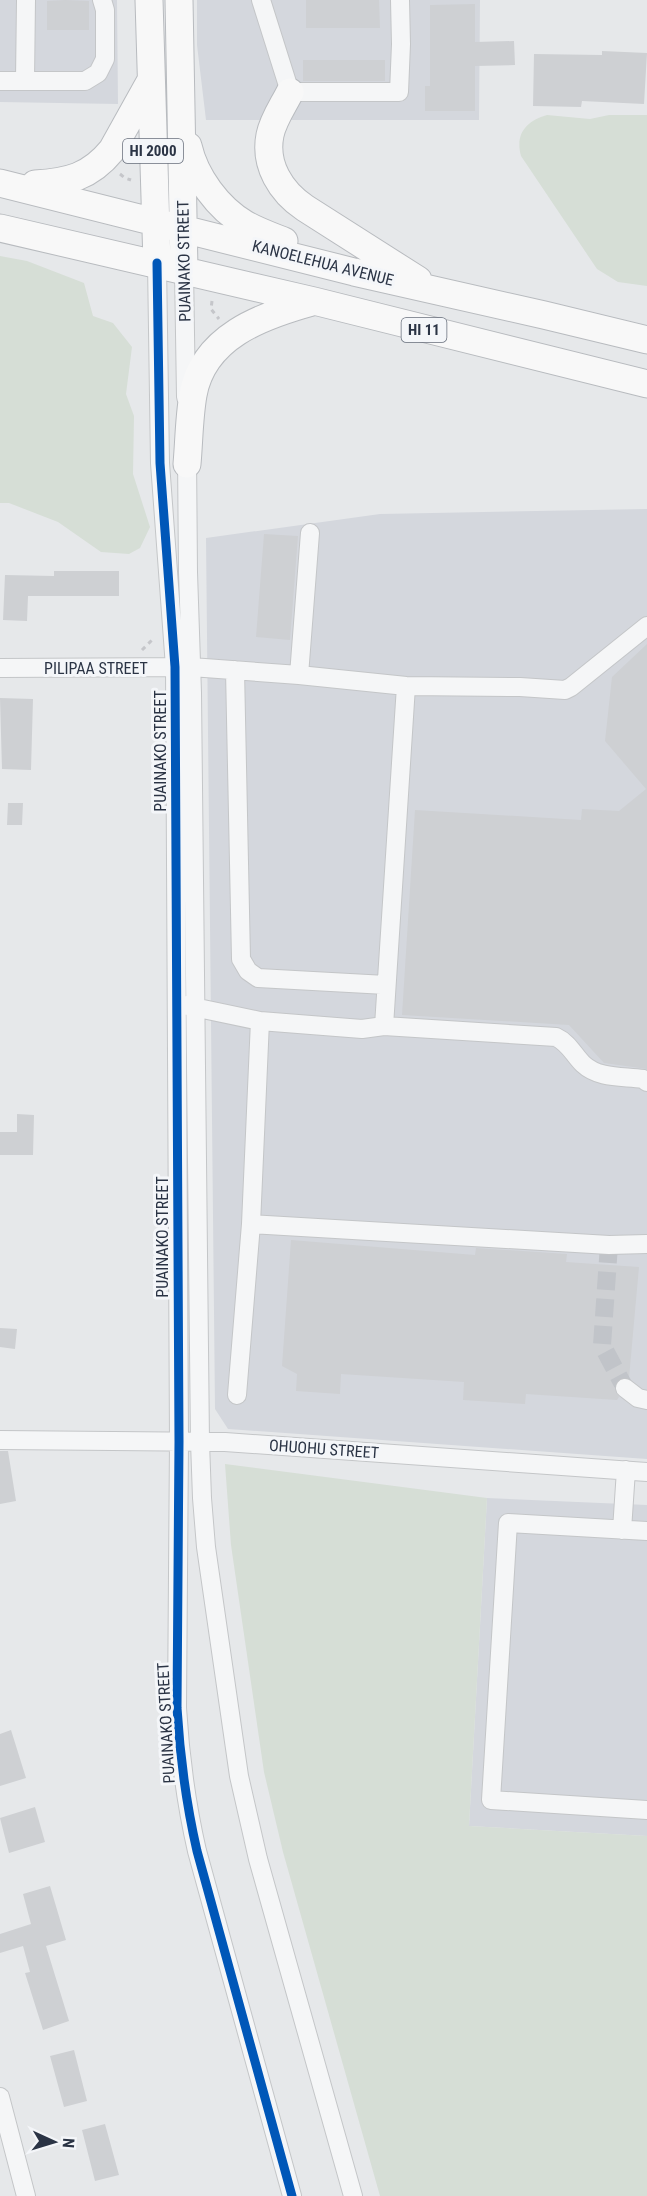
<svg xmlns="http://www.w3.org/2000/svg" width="647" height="2196" viewBox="0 0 647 2196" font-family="'Roboto Condensed',sans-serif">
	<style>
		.built { fill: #d4d7dd }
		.green { fill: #d6ded6 }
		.building { fill: #ced0d3 }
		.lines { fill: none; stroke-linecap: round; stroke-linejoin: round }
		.minor-tunnel { stroke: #c1c4c9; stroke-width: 18; stroke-dasharray: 18 9; stroke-linecap: butt }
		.minor-casing { stroke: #c4c6c8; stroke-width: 20 }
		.highway-casing { stroke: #b8bbbf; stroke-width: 29 }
		.path { stroke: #c5c6ca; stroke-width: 3; stroke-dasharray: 4.5 4.5; stroke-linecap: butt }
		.minor { stroke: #f5f6f7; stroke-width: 18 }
		.highway { stroke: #f8f8f8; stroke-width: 27 }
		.cycleway-casing { stroke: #f4f6f9; stroke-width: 13 }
		.cycleway { stroke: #0057b8; stroke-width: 9 }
		.labels { text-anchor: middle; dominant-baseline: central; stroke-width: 6; stroke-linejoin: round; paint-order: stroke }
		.shield { fill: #f4f6f9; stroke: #676e7b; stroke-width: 1.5 }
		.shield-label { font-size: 15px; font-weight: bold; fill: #2b3445 }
		.street-label { font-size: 16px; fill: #2b3445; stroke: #f4f6f9 }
	</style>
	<rect width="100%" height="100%" fill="#e6e8ea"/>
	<path class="built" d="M0 0H117L118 104 0 102Z
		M197 0H480L479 120H206L197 45Z
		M647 509V1459L228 1429 215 1409 206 538 380 514Z
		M487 1498 647 1505V1836L469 1826Z"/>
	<path class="green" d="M547 115 590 119 609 115H647V286L618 282 597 269 521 156C515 134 526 121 547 115Z
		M0 256 27 261 84 283 93 316 113 323 132 347 126 394 134 416 133 474 150 527 140 548 129 554 101 552 58 522 9 503H0Z
		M225 1464 487 1498 469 1826 647 1836V2196H380L283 1852 264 1772 231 1545Z"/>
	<path class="building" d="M65 0 89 1V30H47V1Z
		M306 0H379L380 28H306Z
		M475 4V42L514 41 515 65 475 66V111H425V86H430V5Z
		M602 51 647 53 644 104 582 101 581 107 533 106 534 54 602 55Z
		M303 60H385V81H303Z
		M264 534 298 536 290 640 256 637Z
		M54 571H119V596H28L27 621 3 620 5 575 54 576Z
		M647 644V1069L604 1063 569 1025 402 1015 415 810 581 820 582 809 619 811 646 789 605 741 612 677Z
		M0 698 33 699 31 770 2 769Z
		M8 803H23L22 825H7Z
		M17 1114 34 1115 33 1155H0V1132H17Z
		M291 1240 475 1255 476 1248 567 1254 566 1262 639 1267 629 1378 621 1377 616 1382 614 1387 619 1397 617 1400 526 1394 525 1404 463 1400 464 1382 341 1374 340 1394 296 1391 297 1374 282 1366Z
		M0 1328 17 1329 15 1349 0 1347Z
		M0 1451H8L16 1501 0 1504Z
		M11 1730 26 1778 0 1786V1734Z
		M35 1807 45 1842 9 1853 0 1818Z
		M50 1886 66 1940 46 1946 69 2021 43 2030 25 1973 30 1972 23 1946 0 1953V1934L31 1924 23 1894Z
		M74 2050 87 2101 64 2107 50 2056Z
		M105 2124 119 2175 95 2181 82 2130Z"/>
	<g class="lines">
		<path class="minor-tunnel" d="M609 1245 602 1345 625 1388"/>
		<defs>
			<path id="minor" d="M261 0 290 92H399L401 44 400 0
				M25 80 26 0
				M0 81H85L98 73 105 59V10L102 0
				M157 263 160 463 175 667 179 1441 177 1708C180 1757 186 1803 197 1851L292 2196
				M184 270 186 397
				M187 455 188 572 192 693 200 1442 202 1498 206 1547 239 1776 258 1859 353 2196
				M0 668 191 667 299 675 406 686 520 687 565 690 571 687 647 626
				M235 670 241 959 248 971 258 978 386 985
				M299 675 310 533
				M406 686 384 1026 556 1037C569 1043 573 1054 583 1064 599 1079 623 1076 643 1079L647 1082
				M184 1005 260 1021 362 1029 384 1026
				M251 1224 260 1021
				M625 1388 638 1398 647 1400
				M237 1395 251 1224 609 1245 647 1244
				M0 1440 225 1442 647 1472
				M622 1530 626 1470
				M647 1531 508 1523 491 1800 647 1810
				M0 2097 26 2196"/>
			<path id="highway" d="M149 0 157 263
				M179 0 184 270
				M290 92C283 106 273 120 270 135 264 165 281 192 305 208L418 280
				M188 146C195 177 218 208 245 224 257 231 271 236 284 241
				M0 183 354 272 544 315 647 340
				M35 184C68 182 90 177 112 150L151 80
				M0 228 314 301 647 384
				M187 464C189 442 189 418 193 395 203 337 261 316 312 302"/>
		</defs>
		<use href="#minor" class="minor-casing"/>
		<use href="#highway" class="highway-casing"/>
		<path class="path" d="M120 174 125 178 131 180
			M212 301 211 309 219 319
			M142 650 154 638"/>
		<use href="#minor" class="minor"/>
		<use href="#highway" class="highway"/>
		<defs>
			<path id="cycleway" d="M157 263 160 463 175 667 179 1441 177 1708C180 1757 186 1803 197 1851L292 2196"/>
		</defs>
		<use href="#cycleway" class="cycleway-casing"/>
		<use href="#cycleway" class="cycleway"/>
	</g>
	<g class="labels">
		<g class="shield">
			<rect x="123" y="139" width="60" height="24" rx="4.5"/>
			<rect x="401.5" y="318" width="45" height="24" rx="4.5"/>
		</g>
		<g class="shield-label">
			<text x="153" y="151">HI 2000</text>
			<text x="424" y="330">HI 11</text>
		</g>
		<g class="street-label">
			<text transform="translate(184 261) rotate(-91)">PUAINAKO STREET</text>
			<text transform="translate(323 263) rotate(14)">KANOELEHUA AVENUE</text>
			<text x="96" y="668">PILIPAA STREET</text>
			<text transform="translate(160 751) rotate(-90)">PUAINAKO STREET</text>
			<text transform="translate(162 1237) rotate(-90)">PUAINAKO STREET</text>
			<text transform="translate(324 1449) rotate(4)">OHUOHU STREET</text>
			<text transform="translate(166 1723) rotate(-93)">PUAINAKO STREET</text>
		</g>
	</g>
	<g transform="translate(54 2142) rotate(94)" stroke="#f4f6f9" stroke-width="4.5" paint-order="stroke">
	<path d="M0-4.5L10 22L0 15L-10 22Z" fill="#2b3445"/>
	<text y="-9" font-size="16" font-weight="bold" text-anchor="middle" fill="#2b3445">N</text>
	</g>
</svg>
